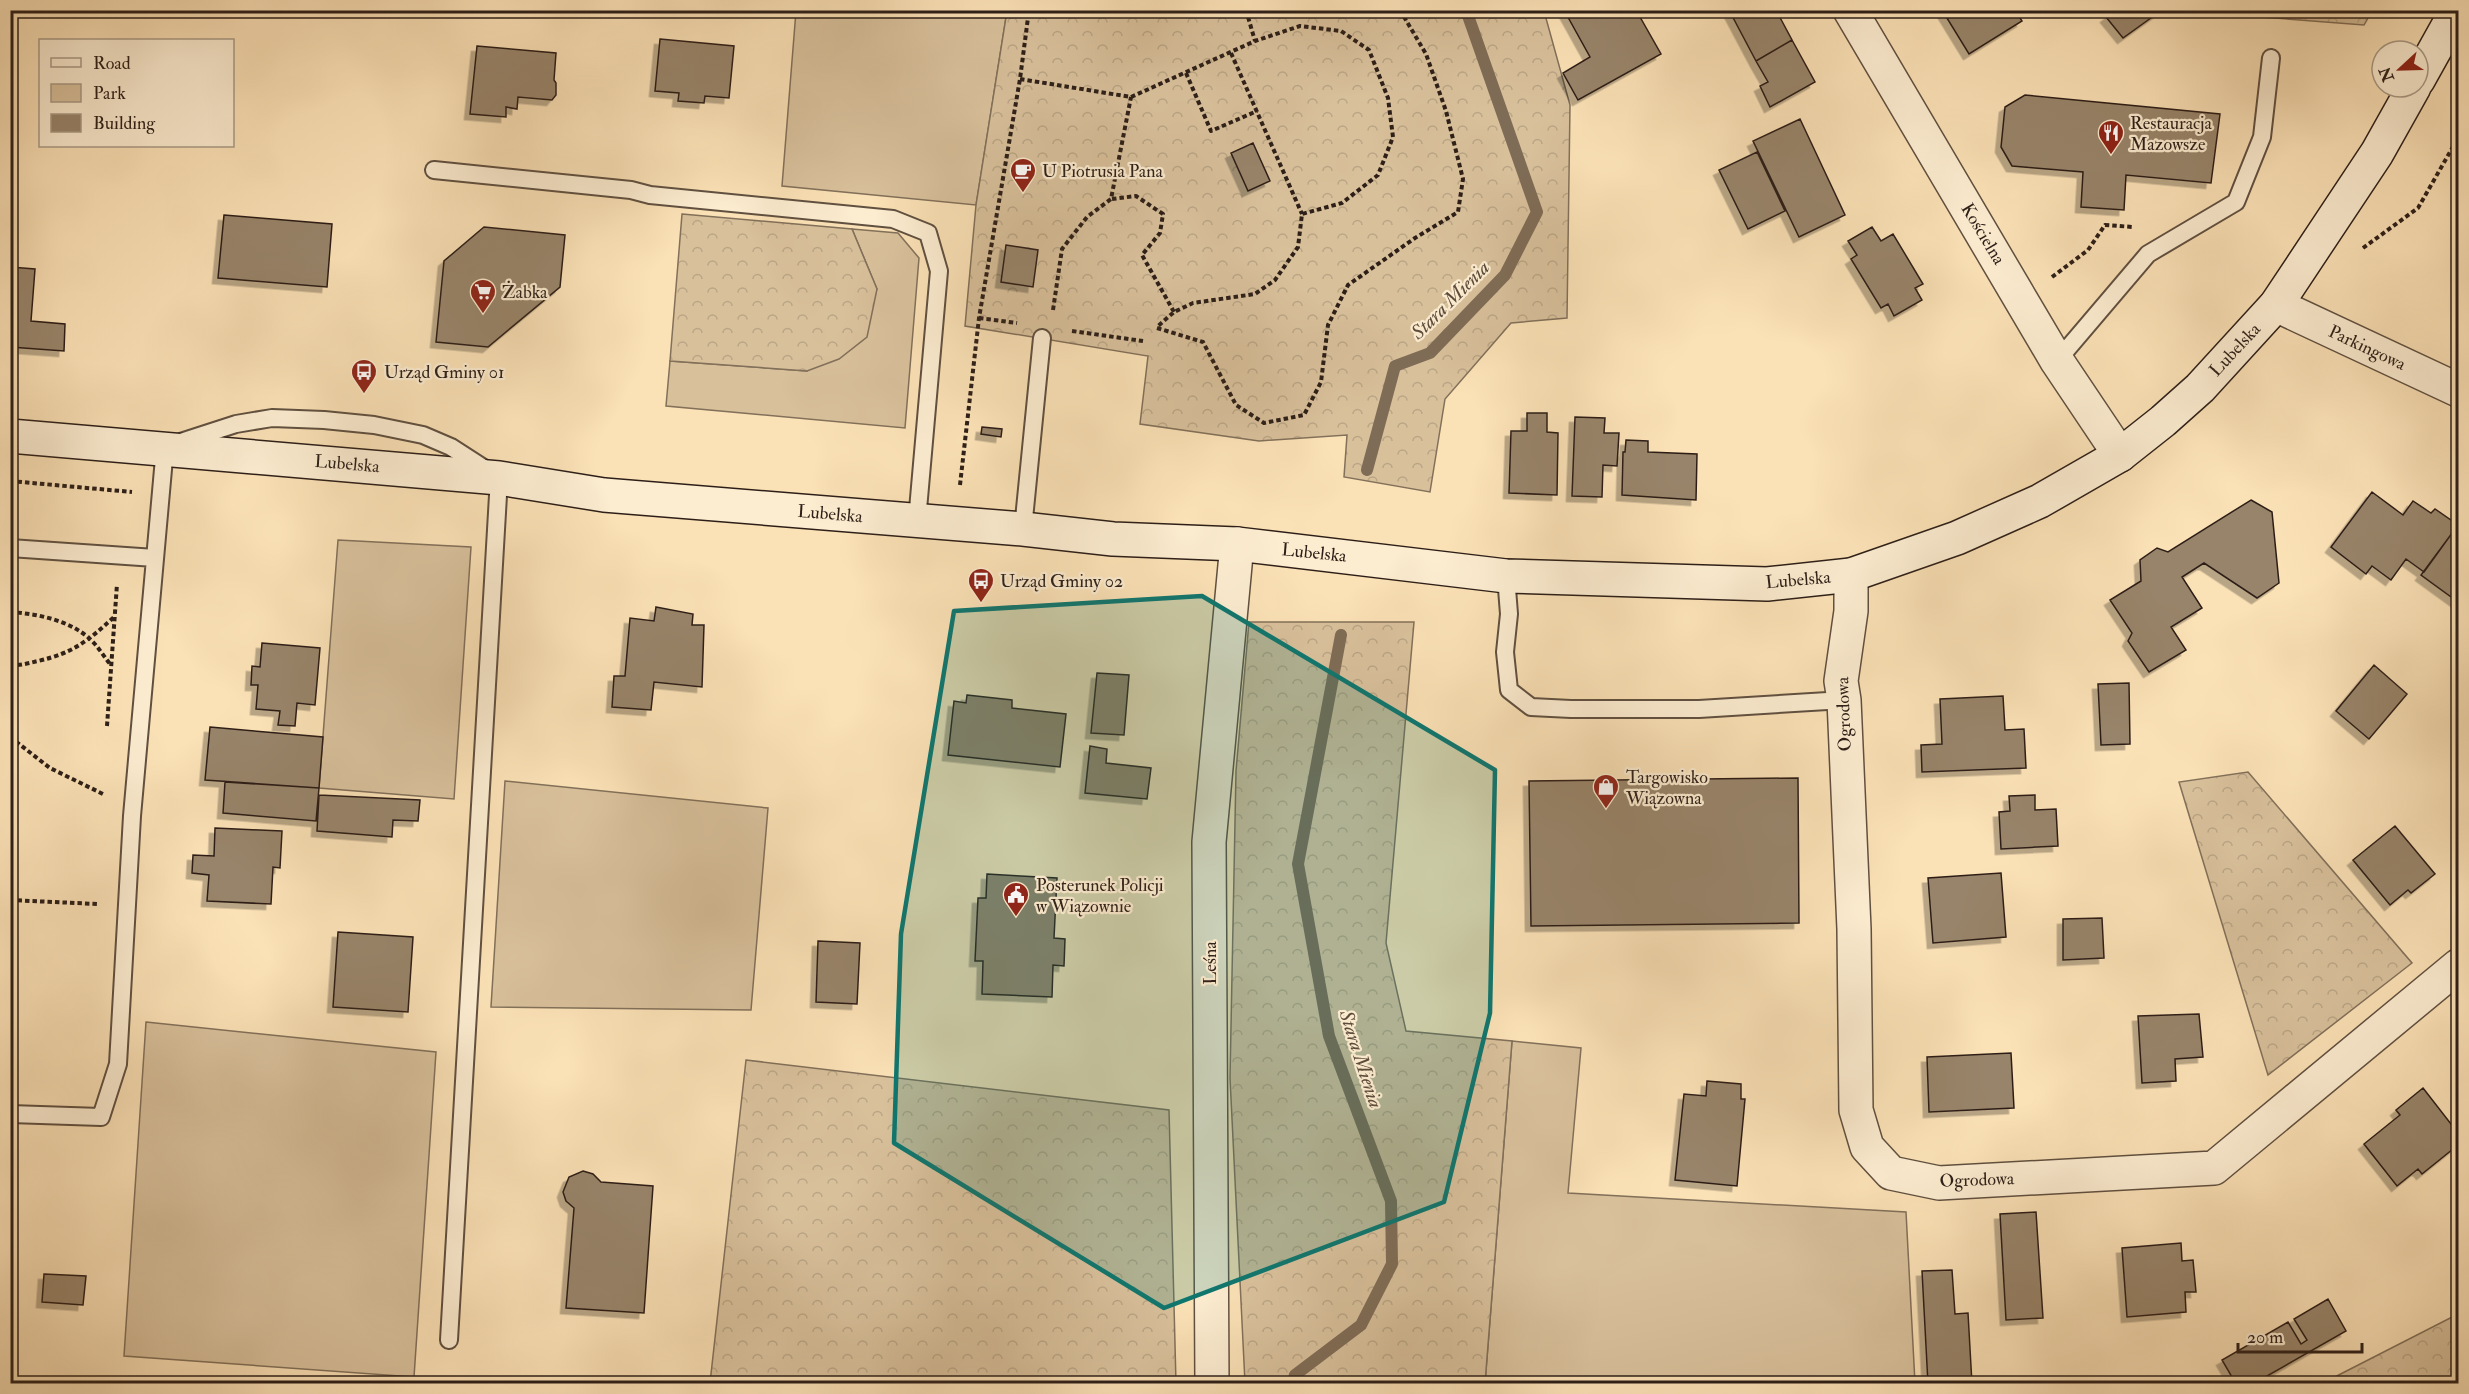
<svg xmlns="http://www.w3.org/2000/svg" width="2469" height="1394" viewBox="0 0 2469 1394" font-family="'IM FELL Double Pica',serif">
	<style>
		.green { fill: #d8c09b; stroke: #82705a; stroke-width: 1.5 }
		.forest { fill: url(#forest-crowns); stroke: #82705a; stroke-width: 1.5 }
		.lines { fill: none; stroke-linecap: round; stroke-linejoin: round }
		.stream { stroke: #7f6c56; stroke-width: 12 }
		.building { fill: #98846a; stroke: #2d1f18; stroke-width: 1.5; filter: url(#shadow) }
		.service-casing { stroke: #605040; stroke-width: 20 }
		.minor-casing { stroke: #605040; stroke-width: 36 }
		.tertiary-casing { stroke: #605040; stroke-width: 36 }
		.secondary-casing { stroke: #2d1f18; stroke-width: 36 }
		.path { stroke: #2d1f18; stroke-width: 4; stroke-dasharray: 4.5 3; stroke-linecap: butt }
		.service { stroke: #fcecd0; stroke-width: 16 }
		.minor { stroke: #fcecd0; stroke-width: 33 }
		.tertiary { stroke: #fcecd0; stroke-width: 33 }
		.secondary { stroke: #fcecd0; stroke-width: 33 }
		.marked { fill: #0f766e; fill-opacity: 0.2; stroke: #0f766e; stroke-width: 4.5; stroke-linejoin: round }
		.labels { text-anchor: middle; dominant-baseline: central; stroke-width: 4.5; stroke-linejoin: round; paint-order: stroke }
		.poi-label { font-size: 18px; fill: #2d1f18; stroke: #fcecd0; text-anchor: start }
		.street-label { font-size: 18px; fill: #2d1f18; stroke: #fcecd0 }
		.water-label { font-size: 20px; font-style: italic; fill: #5d4c3c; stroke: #fcecd0 }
	</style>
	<defs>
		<pattern id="forest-crowns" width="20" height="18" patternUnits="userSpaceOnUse" patternTransform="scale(1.5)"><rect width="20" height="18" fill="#d8c09b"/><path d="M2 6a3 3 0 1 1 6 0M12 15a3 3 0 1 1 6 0" fill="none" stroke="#baa585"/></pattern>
		<filter id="shadow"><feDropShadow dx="-5.5" dy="5.5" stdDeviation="0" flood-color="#0004"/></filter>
	</defs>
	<rect width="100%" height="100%" fill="#fbe1b6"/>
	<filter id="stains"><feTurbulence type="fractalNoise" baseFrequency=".00333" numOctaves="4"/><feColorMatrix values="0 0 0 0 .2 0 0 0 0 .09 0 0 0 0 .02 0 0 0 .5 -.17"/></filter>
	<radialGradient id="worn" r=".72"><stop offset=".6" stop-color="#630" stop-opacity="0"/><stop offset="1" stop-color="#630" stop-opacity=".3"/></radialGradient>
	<path class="green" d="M796 11H1007L976 205 782 186Z
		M852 229 898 233 919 258 905 428 666 406 670 361 807 371 877 289Z
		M338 540 471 547 454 799 319 788Z
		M505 781 768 808 751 1010 491 1007Z
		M146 1022 436 1052 414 1377 124 1356Z
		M1512 1041 1581 1048 1568 1193 1906 1212 1915 1383 1485 1384Z"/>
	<path class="forest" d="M1007 11H1544L1570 105 1567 318 1511 323 1445 399 1430 492 1344 477 1347 435 1259 441 1140 424 1148 356 965 326 976 205Z
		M2223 11V10L2372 11 2364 25 2223 14Z
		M682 214 852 229 877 289 867 337 839 359 807 371 670 361Z
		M1249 622H1414L1386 943 1406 1031 1512 1041 1485 1383H1245L1230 1078 1236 771Z
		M2248 772 2412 963 2268 1075 2179 782Z
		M746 1060 1169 1110 1176 1383H710Z
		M2458 1314V1383H2323Z"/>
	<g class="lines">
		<path class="stream" d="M1367 470 1395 366 1430 353 1505 275 1537 212 1466 10
			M1292 1384 1295 1375 1361 1325 1392 1264 1391 1201 1329 1036 1298 864 1341 635"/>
	</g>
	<path class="building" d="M1564 10H1636L1661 54 1578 100 1563 73 1590 57Z
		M1729 10H1776L1792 40 1756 61Z
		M1942 10H2015L2022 21 1969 54Z
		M2115 10H2162L2123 38 2106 17Z
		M660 39 734 46 729 98 705 96 704 103 678 101 679 93 655 91Z
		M1792 40 1815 82 1770 107 1760 86 1768 82 1756 61Z
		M477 46 556 53 554 80 556 83V95L552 100 518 97 517 109 506 107V117L470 114Z
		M2025 95 2220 114 2211 183 2126 175 2124 210 2081 207 2083 172 2012 166 2001 147 2005 107Z
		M1800 119 1845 215 1799 237 1753 141Z
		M1253 143 1270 181 1248 191 1231 153Z
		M1757 152 1785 211 1748 229 1719 170Z
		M224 215 332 224 327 287 218 278Z
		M484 227 565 235 560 287 488 347 436 342 444 261Z
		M1872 227 1881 241 1893 234 1923 284 1915 288 1922 300 1894 316 1888 304 1881 308 1851 259 1857 255 1848 241Z
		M1006 245 1038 250 1033 287 1001 282Z
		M10 267 35 269 31 321 65 324 64 351 10 347Z
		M1527 413H1547V432L1558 433 1557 495 1509 493 1511 431H1527Z
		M1575 417 1605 418 1604 433H1619L1617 466 1603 465 1602 497 1572 496Z
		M982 427 1002 429 1001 437 981 434Z
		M1626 440 1648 441V452L1697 454 1696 500 1622 495 1623 452H1625Z
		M2372 492 2403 515 2413 501 2431 513 2435 509 2458 525 2424 572 2406 559 2391 580 2372 566 2366 574 2331 547Z
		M2251 500 2272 512 2279 583 2257 598 2204 563 2182 577 2202 608 2171 627 2186 650 2149 672 2128 641 2132 633 2110 600 2141 581 2140 560 2157 548 2168 552Z
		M2458 525V602L2421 575Z
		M656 607 693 614 692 625H704L702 687 654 682 651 710 612 707 614 676H625L630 618 654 621Z
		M262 643 320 648 315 705 297 703 295 726 278 725 280 711 256 709 258 685H251L252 666 260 667Z
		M2374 665 2407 694 2369 739 2336 711Z
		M1097 673 1129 675 1124 735 1091 733Z
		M2129 683 2130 744 2101 745 2098 684Z
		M967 695 1012 700V708L1066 714 1060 767 948 755 954 701 966 703Z
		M2003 696 2005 730 2024 729 2026 768 1922 772 1921 745 1942 744 1940 699Z
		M210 727 323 737 319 788 205 780Z
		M1090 746 1107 749 1106 763 1151 768 1147 799 1085 793Z
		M1798 778 1799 923 1531 926 1529 781Z
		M225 782 319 788 316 821 223 813Z
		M319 795 420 800 418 821 393 820 392 837 317 831Z
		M2035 795V810L2056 809 2058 846 2001 849 1999 812 2010 811 2009 796Z
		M2395 826 2435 874 2411 893 2408 890 2390 905 2353 860Z
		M215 828 282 831 280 868 273 867 271 904 207 901 209 875 192 873 193 855 214 856Z
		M2001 873 2006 937 1933 943 1928 878Z
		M987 874 1057 878 1054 938 1065 939 1064 966 1053 965 1052 997 982 994 983 961H975L978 898H986Z
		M2102 918 2104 958 2063 960V919Z
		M338 932 413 937 408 1012 333 1007Z
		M818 941 860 943 857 1004 816 1002Z
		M2199 1014 2203 1057 2175 1059 2176 1081 2142 1083 2138 1016Z
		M2011 1053 2014 1108 1929 1112 1927 1057Z
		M1707 1081 1741 1084V1099H1745L1737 1186 1675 1180 1684 1094 1706 1096Z
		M2423 1088 2458 1133V1145L2422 1174 2418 1169 2397 1186 2364 1144 2400 1115 2396 1110Z
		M583 1171 593 1174 601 1182 653 1186 644 1313 566 1308 574 1208 566 1201 563 1192 569 1177Z
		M2036 1212 2043 1318 2006 1320 2000 1214Z
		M2181 1243 2182 1261 2193 1260 2196 1292H2185L2186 1312 2127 1317 2122 1248Z
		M1952 1270 1955 1314 1968 1313 1972 1384H1928L1922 1271Z
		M44 1274 86 1276 83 1305 42 1302Z
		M2328 1299 2346 1331 2253 1384H2236L2222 1360 2288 1322 2301 1344 2307 1340 2294 1319Z"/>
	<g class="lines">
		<defs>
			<path id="service" d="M434 170 631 190 650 195 893 219 928 233 939 271 917 521
				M2057 361 2148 254 2236 202 2262 137 2271 58
				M1023 529 1042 338
				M10 548 155 558
				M1506 576 1509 614 1505 652 1509 690 1531 707 1571 709H1699L1844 700
				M10 1114 101 1117 118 1064 132 816 165 447 236 424 272 418 324 420 374 425 423 435 451 447 499 478 449 1340"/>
			<path id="minor" d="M2276 305 2458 390
				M1851 575V611L1841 681 1844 700 1854 929 1856 1110 1867 1147 1891 1173 1939 1183 2214 1168 2458 966
				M1212 1384 1209 842 1237 544"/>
			<path id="tertiary" d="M1850 10 2057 361 2120 455"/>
			<path id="secondary" d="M2418 80 2457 10
				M10 436 499 478 604 495 1023 529 1113 539 1237 544 1506 576 1767 584 1851 575 1957 538 2040 501 2120 455 2163 421 2200 388 2276 305 2377 153 2414 87"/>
		</defs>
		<use href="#service" class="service-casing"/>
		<use href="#minor" class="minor-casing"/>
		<use href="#tertiary" class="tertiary-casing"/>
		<use href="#secondary" class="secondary-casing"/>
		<path class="path" d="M1246 10 1255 41
			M1231 53 1302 214
			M1186 73 1211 131 1257 111
			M1020 79 1131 97 1255 41 1300 26 1341 31 1369 50 1388 98 1393 137 1378 175 1342 203 1302 214 1298 247 1275 280 1255 294 1193 303 1174 312 1157 327
			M1112 199 1136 196 1163 214 1160 233 1142 255 1174 312
			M2363 248 2418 208 2458 138
			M2052 277 2088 250 2105 225 2133 227
			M1053 310 1062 249 1087 217 1111 199 1131 97
			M979 318 1017 323
			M1157 328 1203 342 1236 405 1264 423 1304 415 1321 382 1328 325 1348 285 1415 238 1458 212 1463 179 1446 111 1426 54 1400 10
			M1072 331 1143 341
			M10 481 132 492
			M960 485 979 318 1020 79 1029 10
			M10 612C38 614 69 620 90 639 98 646 104 657 111 665
			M10 665C20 666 29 663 38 661 73 653 88 641 114 617
			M107 726 117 584
			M10 737 50 768 103 794
			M10 900 97 904"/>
		<use href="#service" class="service"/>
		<use href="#minor" class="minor"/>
		<use href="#tertiary" class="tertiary"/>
		<use href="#secondary" class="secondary"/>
	</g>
	<path class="marked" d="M1202 596 1495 770 1490 1013 1444 1202 1164 1308 894 1143 901 934 954 611Z"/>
	<defs>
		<symbol id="restaurant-pin" viewBox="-11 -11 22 30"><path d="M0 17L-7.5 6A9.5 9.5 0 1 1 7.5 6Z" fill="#8f2418" stroke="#fcecd0"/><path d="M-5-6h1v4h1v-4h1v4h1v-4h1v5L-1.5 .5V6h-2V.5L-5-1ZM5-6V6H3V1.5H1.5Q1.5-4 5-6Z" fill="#fff"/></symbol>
		<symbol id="cafe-pin" viewBox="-11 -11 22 30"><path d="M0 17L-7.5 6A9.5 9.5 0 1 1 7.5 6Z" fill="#8f2418" stroke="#fcecd0"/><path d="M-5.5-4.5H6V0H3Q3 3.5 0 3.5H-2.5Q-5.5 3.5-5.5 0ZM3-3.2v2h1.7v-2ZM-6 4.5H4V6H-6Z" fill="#fff"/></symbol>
		<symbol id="supermarket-pin" viewBox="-11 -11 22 30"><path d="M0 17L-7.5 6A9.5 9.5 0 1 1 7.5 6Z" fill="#8f2418" stroke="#fcecd0"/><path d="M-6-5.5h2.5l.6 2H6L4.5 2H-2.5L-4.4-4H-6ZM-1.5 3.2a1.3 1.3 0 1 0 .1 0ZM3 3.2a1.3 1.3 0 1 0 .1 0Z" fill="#fff"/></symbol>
		<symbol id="bus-pin" viewBox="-11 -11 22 30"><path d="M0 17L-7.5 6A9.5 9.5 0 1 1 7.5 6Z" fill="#8f2418" stroke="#fcecd0"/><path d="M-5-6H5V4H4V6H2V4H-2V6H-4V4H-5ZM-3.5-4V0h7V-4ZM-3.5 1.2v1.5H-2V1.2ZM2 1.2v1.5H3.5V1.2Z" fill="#fff"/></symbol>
		<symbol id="shop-pin" viewBox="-11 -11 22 30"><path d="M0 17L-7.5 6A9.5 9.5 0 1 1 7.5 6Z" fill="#8f2418" stroke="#fcecd0"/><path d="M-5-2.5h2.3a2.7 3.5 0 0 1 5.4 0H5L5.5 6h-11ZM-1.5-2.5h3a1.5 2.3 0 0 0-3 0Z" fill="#fff"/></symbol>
		<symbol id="civic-pin" viewBox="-11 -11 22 30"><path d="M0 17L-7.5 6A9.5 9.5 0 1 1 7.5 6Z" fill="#8f2418" stroke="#fcecd0"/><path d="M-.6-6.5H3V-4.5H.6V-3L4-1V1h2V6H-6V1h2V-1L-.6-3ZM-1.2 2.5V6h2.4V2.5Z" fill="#fff"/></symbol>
	</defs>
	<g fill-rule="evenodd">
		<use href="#restaurant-pin" x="2096" y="118" width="30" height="40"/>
		<use href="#cafe-pin" x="1008" y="156" width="30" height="40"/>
		<use href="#supermarket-pin" x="468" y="277" width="30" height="40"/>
		<use href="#bus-pin" x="349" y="357" width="30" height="40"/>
		<use href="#bus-pin" x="966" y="566" width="30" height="40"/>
		<use href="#shop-pin" x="1591" y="772" width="30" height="40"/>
		<use href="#civic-pin" x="1001" y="880" width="30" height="40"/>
	</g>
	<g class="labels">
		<g class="poi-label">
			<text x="2130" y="123">Restauracja<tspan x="2130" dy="21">Mazowsze</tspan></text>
			<text x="1042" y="171">U Piotrusia Pana</text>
			<text x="502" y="292">Żabka</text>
			<text x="384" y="372">Urząd Gminy 01</text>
			<text x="1000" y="581">Urząd Gminy 02</text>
			<text x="1626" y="777">Targowisko<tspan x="1626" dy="21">Wiązowna</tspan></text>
			<text x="1036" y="885">Posterunek Policji<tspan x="1036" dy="21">w Wiązownie</tspan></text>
		</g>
		<g class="street-label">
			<text transform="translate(1983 234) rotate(59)">Kościelna</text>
			<text transform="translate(2367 348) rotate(25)">Parkingowa</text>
			<text transform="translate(2235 350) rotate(-47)">Lubelska</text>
			<text transform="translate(347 464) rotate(5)">Lubelska</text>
			<text transform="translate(830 514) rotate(5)">Lubelska</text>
			<text transform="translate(1314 553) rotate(6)">Lubelska</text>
			<text transform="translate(1798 580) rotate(-5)">Lubelska</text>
			<text transform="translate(1844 714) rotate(-92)">Ogrodowa</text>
			<text transform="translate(1210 963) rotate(-90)">Leśna</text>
			<text transform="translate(1977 1180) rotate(-2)">Ogrodowa</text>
		</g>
		<g class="water-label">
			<text transform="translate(1450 300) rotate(-45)">Stara Mienia</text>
			<text transform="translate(1361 1059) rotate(72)">Stara Mienia</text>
		</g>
	</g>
	<rect width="2469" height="1394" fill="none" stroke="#fbe1b6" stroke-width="36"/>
	<rect x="12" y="12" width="2445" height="1370" fill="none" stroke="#2d1f18" stroke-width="3"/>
	<rect x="18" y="18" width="2433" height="1358" fill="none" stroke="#2d1f18" stroke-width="1.5"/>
	<rect x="39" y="39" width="195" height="108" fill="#fcecd0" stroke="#a99a86" stroke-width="1.5"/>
	<rect x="51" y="58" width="30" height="9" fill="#fcecd0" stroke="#a99a86" stroke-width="1.5"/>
	<text x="93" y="69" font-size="18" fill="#2d1f18">Road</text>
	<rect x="51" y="84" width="30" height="18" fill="#d8c09b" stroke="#a99a86" stroke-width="1.5"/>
	<text x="93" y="99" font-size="18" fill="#2d1f18">Park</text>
	<rect x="51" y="114" width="30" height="18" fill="#98846a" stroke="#a99a86" stroke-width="1.5"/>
	<text x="93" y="129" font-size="18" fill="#2d1f18">Building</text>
	<g transform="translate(2400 69) rotate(248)"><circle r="28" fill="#fcecd0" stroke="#a99a86" stroke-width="1.5"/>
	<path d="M0-4.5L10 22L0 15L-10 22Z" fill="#8f2418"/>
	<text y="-9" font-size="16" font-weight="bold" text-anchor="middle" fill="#2d1f18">N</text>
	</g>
	<path d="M2238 1343v9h124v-9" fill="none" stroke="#2d1f18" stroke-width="3"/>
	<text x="2247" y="1343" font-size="18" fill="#2d1f18" stroke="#fcecd0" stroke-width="4.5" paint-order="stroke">20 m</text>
	<rect width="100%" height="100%" filter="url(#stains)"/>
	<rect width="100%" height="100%" fill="url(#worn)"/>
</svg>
